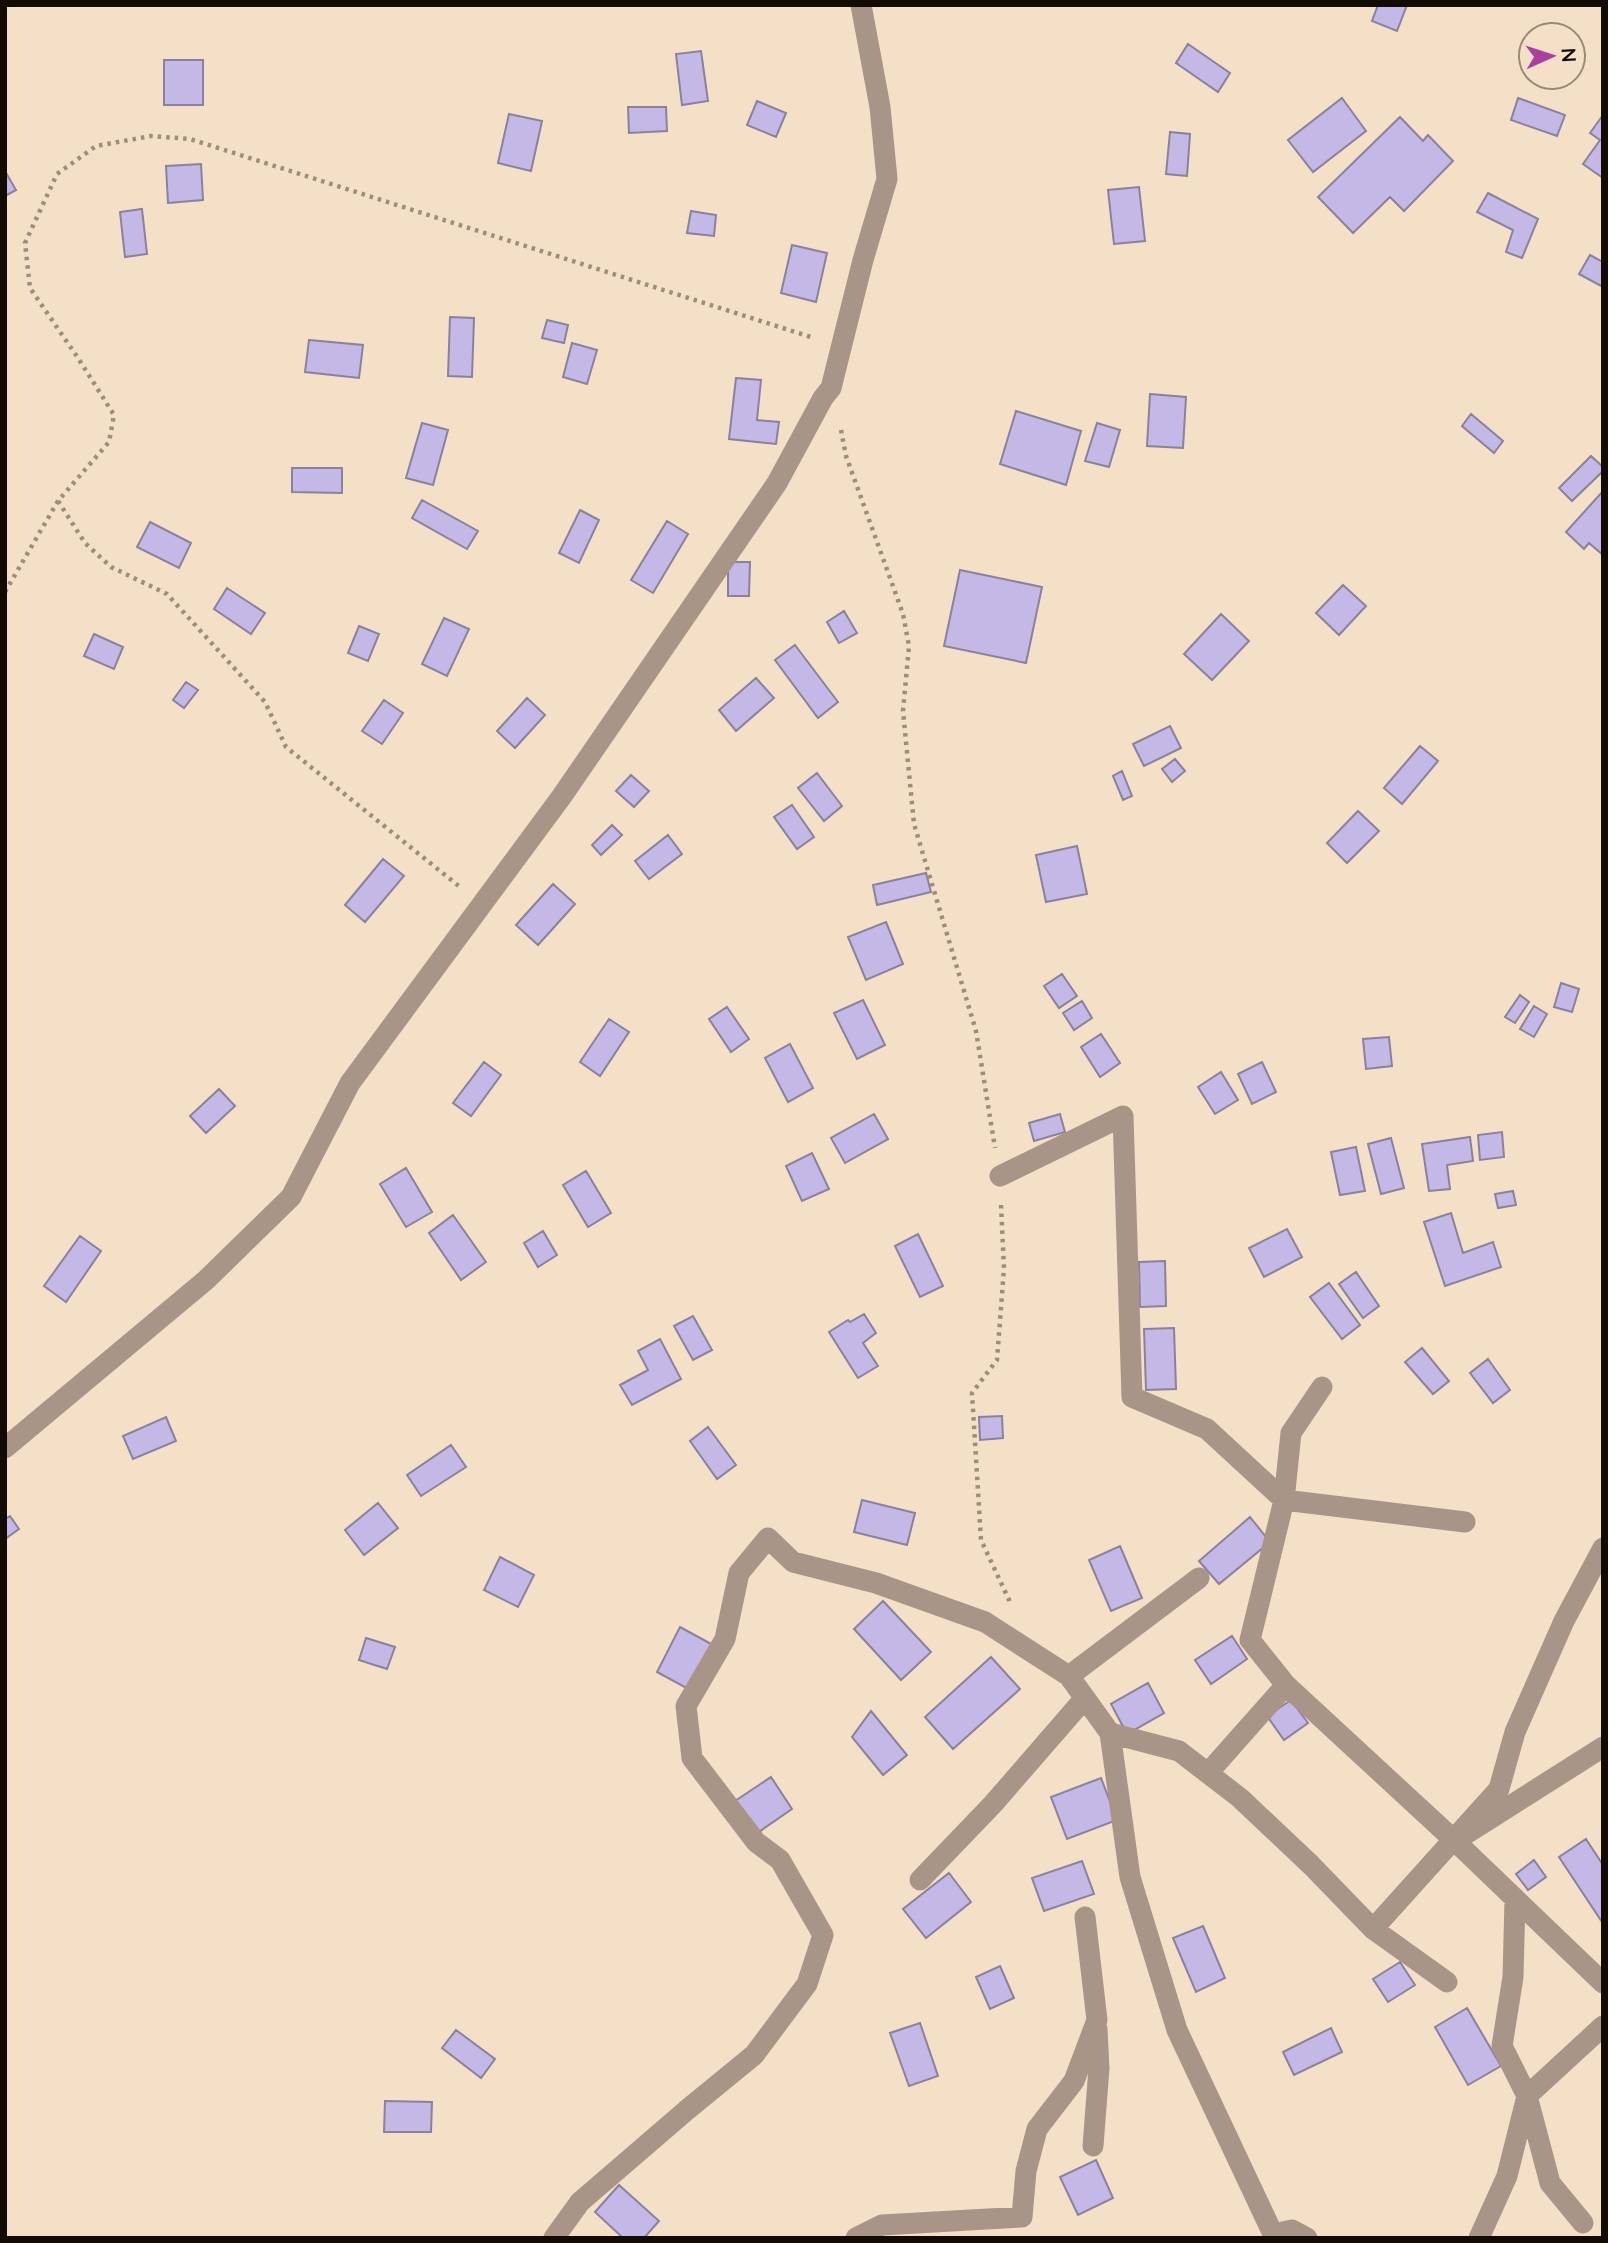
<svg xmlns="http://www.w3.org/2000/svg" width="1608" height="2243" viewBox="0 0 1608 2243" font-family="Lato,sans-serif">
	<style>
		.building { fill: #c4b8e7; stroke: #88829d; stroke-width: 2 }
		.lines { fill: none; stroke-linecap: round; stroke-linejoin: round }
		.path { stroke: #9d8e7b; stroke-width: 4.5; stroke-dasharray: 3.5 5; stroke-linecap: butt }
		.minor { stroke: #a99488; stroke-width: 21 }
	</style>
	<rect width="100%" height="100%" fill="#f4e0c6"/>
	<path class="building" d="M1378 5H1407L1397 31 1372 21Z
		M1188 44 1230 73 1218 92 1176 63Z
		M701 51 708 101 682 105 676 54Z
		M164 60H203V105H164Z
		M1342 98 1366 131 1313 172 1288 140Z
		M1518 98 1565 115 1557 136 1511 120Z
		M757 101 786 113 776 137 747 125Z
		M628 107H666L667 131 629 133Z
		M509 114 542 121 531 171 498 163Z
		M1603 115V178L1583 164 1600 140 1590 133Z
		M1400 117 1423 141 1428 135 1453 161 1404 211 1390 197 1353 233 1318 197Z
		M1170 132 1190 134 1187 176 1166 174Z
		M201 164 203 200 168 203 166 166Z
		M5 171 16 190 5 196Z
		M1139 187 1145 241 1114 244 1108 190Z
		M1488 193 1538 219 1522 258 1506 252 1513 230 1477 212Z
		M142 209 147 254 125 257 120 212Z
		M691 211 716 215 714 236 687 233Z
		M792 245 827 253 816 302 781 293Z
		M1590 255 1603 262V287L1579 274Z
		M450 317 474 318 472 377 448 376Z
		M547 320 568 325 564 343 542 338Z
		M309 340 363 345 359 378 305 372Z
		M572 343 597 350 587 384 563 377Z
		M736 378 761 380 757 420 779 422 776 444 729 439Z
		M1150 394 1186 397 1183 448 1147 446Z
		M1016 411 1081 431 1066 485 1000 464Z
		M1471 414 1503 441 1494 453 1462 426Z
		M422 423 448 430 433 485 406 478Z
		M1097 423 1120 430 1109 467 1085 461Z
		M1591 456 1603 467V471L1572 501 1559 488Z
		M292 468H342V493L292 492Z
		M1603 491V555L1589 543 1584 549 1566 532Z
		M422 500 478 531 467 549 412 518Z
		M580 510 599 520 579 563 559 553Z
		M667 521 688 534 653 593 631 580Z
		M150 522 191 543 179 568 137 547Z
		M728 562H750L749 596H728Z
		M960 570 1042 587 1026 663 944 646Z
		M1343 585 1366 606 1339 635 1316 613Z
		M227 588 265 613 251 634 214 609Z
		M844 611 857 633 839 643 827 622Z
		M1221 614 1249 641 1212 680 1184 654Z
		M444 618 469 629 447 676 422 664Z
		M359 626 379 634 368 661 348 653Z
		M94 634 123 647 114 669 84 656Z
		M795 645 838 702 818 718 775 660Z
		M756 678 774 698 736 731 719 710Z
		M186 682 198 690 184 708 173 700Z
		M527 698 545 715 515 748 497 731Z
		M384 700 403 713 382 744 362 731Z
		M1170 726 1181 748 1144 766 1133 744Z
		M1420 746 1438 761 1402 804 1384 788Z
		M1175 759 1185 771 1172 782 1162 769Z
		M1122 771 1132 796 1123 800 1113 776Z
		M817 773 842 806 824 821 798 788Z
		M631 775 649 791 634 807 616 791Z
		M792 805 814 837 797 849 774 817Z
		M1358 811 1379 831 1347 863 1327 843Z
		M612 825 622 835 601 855 592 845Z
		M668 835 682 854 649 879 635 861Z
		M1077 846 1087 894 1046 902 1036 855Z
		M383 859 404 876 365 922 345 905Z
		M926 873 931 892 877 905 873 885Z
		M553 884 575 904 538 945 516 925Z
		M886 922 903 964 866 980 848 937Z
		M1062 974 1077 996 1059 1008 1044 986Z
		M1561 983 1579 989 1572 1012 1554 1007Z
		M1520 995 1529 1002 1515 1023 1505 1017Z
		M863 1000 885 1045 857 1059 834 1013Z
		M1082 1001 1092 1018 1074 1030 1063 1013Z
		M1534 1006 1547 1014 1534 1037 1520 1029Z
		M727 1007 749 1039 731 1052 709 1019Z
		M609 1019 629 1032 600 1076 580 1062Z
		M1101 1034 1120 1063 1100 1077 1081 1047Z
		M1389 1037 1392 1066 1366 1069 1363 1039Z
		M790 1044 813 1088 788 1102 765 1058Z
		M484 1062 501 1075 471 1116 453 1103Z
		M1262 1062 1276 1092 1252 1104 1238 1074Z
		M1221 1072 1238 1100 1215 1114 1198 1087Z
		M219 1089 235 1106 206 1133 190 1116Z
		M874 1114 888 1139 845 1163 831 1138Z
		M1060 1114 1065 1132 1034 1141 1029 1123Z
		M1502 1132 1504 1157 1480 1160 1478 1135Z
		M1470 1137 1473 1161 1447 1165 1450 1189 1429 1191 1422 1144Z
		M1391 1138 1404 1188 1381 1194 1368 1144Z
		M1356 1147 1365 1191 1340 1195 1331 1152Z
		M812 1153 829 1189 802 1201 786 1166Z
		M406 1168 432 1212 406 1227 380 1184Z
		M586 1171 611 1213 588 1227 563 1185Z
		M1513 1191 1516 1205 1498 1208 1495 1194Z
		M1451 1213 1463 1253 1493 1242 1501 1267 1445 1286 1424 1222Z
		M453 1215 486 1262 461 1280 429 1233Z
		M1287 1229 1302 1257 1264 1277 1249 1248Z
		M543 1231 557 1255 538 1267 524 1243Z
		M918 1234 943 1286 920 1297 895 1246Z
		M80 1236 101 1251 66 1302 44 1286Z
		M1165 1261 1166 1306 1140 1307 1139 1262Z
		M1356 1272 1379 1306 1363 1318 1339 1284Z
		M1329 1283 1360 1325 1342 1339 1310 1297Z
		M864 1314 876 1333 863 1343 878 1366 858 1378 829 1332 848 1320 850 1322Z
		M693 1316 712 1350 693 1360 674 1326Z
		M1174 1328 1176 1389 1146 1390 1144 1329Z
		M660 1339 681 1379 632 1405 620 1385 648 1370 638 1351Z
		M1422 1348 1449 1381 1433 1394 1405 1362Z
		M1488 1359 1510 1390 1493 1403 1470 1373Z
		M1002 1416 1003 1438 980 1440 979 1417Z
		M166 1417 176 1441 133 1459 123 1436Z
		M708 1427 736 1465 717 1479 690 1441Z
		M451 1445 466 1467 421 1496 407 1475Z
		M862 1500 915 1513 907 1545 854 1532Z
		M378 1503 398 1528 364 1555 345 1530Z
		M10 1516 19 1529 5 1539V1519Z
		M1250 1517 1270 1542 1219 1584 1199 1561Z
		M1120 1546 1142 1598 1111 1611 1089 1560Z
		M500 1557 534 1575 518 1607 484 1590Z
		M883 1601 931 1652 901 1680 854 1629Z
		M680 1627 713 1645 690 1690 657 1672Z
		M1232 1636 1247 1659 1211 1684 1195 1660Z
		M366 1638 395 1647 387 1669 359 1660Z
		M991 1657 1020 1689 953 1749 925 1717Z
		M1148 1683 1164 1713 1127 1734 1111 1704Z
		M1291 1700 1308 1723 1284 1740 1267 1716Z
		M871 1711 907 1755 883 1775 852 1737Z
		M771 1777 792 1809 756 1834 735 1801Z
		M1101 1778 1117 1820 1067 1839 1051 1797Z
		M1586 1839 1603 1865 1602 1922 1559 1857Z
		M1534 1860 1546 1877 1528 1890 1516 1874Z
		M1082 1861 1094 1894 1044 1911 1032 1878Z
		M949 1873 971 1902 926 1938 903 1909Z
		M1203 1926 1225 1978 1196 1992 1173 1938Z
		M1400 1962 1415 1985 1388 2002 1373 1979Z
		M1000 1966 1014 1998 990 2009 976 1977Z
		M1467 2008 1501 2066 1468 2085 1435 2027Z
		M920 2023 938 2076 909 2086 890 2033Z
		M1331 2028 1342 2052 1294 2075 1283 2052Z
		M456 2030 495 2059 481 2078 442 2048Z
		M385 2101 432 2102 431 2132H384Z
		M1096 2160 1113 2198 1078 2215 1060 2177Z
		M619 2185 659 2221 644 2238H623L595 2212Z"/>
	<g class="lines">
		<path class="path" d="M841 430 846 456 903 614 909 646 903 711 914 824 976 1031 995 1148
			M58 501 85 543 111 567 167 594 265 702 286 747 460 887
			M5 592 58 501 109 442 114 415 78 358 30 288 25 243 57 174 96 146 151 136 190 139 814 338
			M1001 1205 1004 1268 997 1360 972 1393 981 1540 1010 1602"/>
		<path class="minor" d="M1000 1176 1123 1116 1132 1397 1207 1429 1284 1500 1465 1522
			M5 1448 206 1280 291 1197 350 1083 562 796 777 483 823 398 831 388 863 260 887 179 880 107 861 5
			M1069 1676 1199 1578
			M1286 1685 1250 1640 1284 1500 1291 1433 1322 1387
			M1110 1733 1130 1877 1177 2030 1273 2234 1292 2230 1307 2238
			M1603 1747 1455 1841 1603 1983
			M1208 1773 1286 1685 1455 1841
			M920 1880 993 1804 1085 1698
			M1515 1900 1513 1977 1502 2046 1527 2096 1550 2183 1583 2223
			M1373 1929 1499 1789 1515 1732 1564 1621 1603 1548
			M1093 2146 1099 2068 1097 2029
			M554 2238 580 2202 688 2109 754 2055 807 1984 823 1935 780 1860 756 1842 692 1758 686 1706 725 1639 739 1573 768 1538 793 1562 876 1583 985 1622 1069 1676 1110 1733 1179 1751 1240 1798 1311 1865 1373 1929 1447 1982
			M856 2238 882 2225 1022 2217 1026 2171 1037 2129 1074 2081 1097 2020 1085 1917
			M1479 2238 1507 2176 1527 2096 1603 2026"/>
	</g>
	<rect width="1608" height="2243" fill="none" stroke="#120b04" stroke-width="14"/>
	<g transform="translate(1552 56) rotate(87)"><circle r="33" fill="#f4e0c6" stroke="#9a8b78" stroke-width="2"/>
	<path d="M0-5L12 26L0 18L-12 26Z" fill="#a840a2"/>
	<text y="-10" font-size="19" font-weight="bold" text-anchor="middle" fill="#120b04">N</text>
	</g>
</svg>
